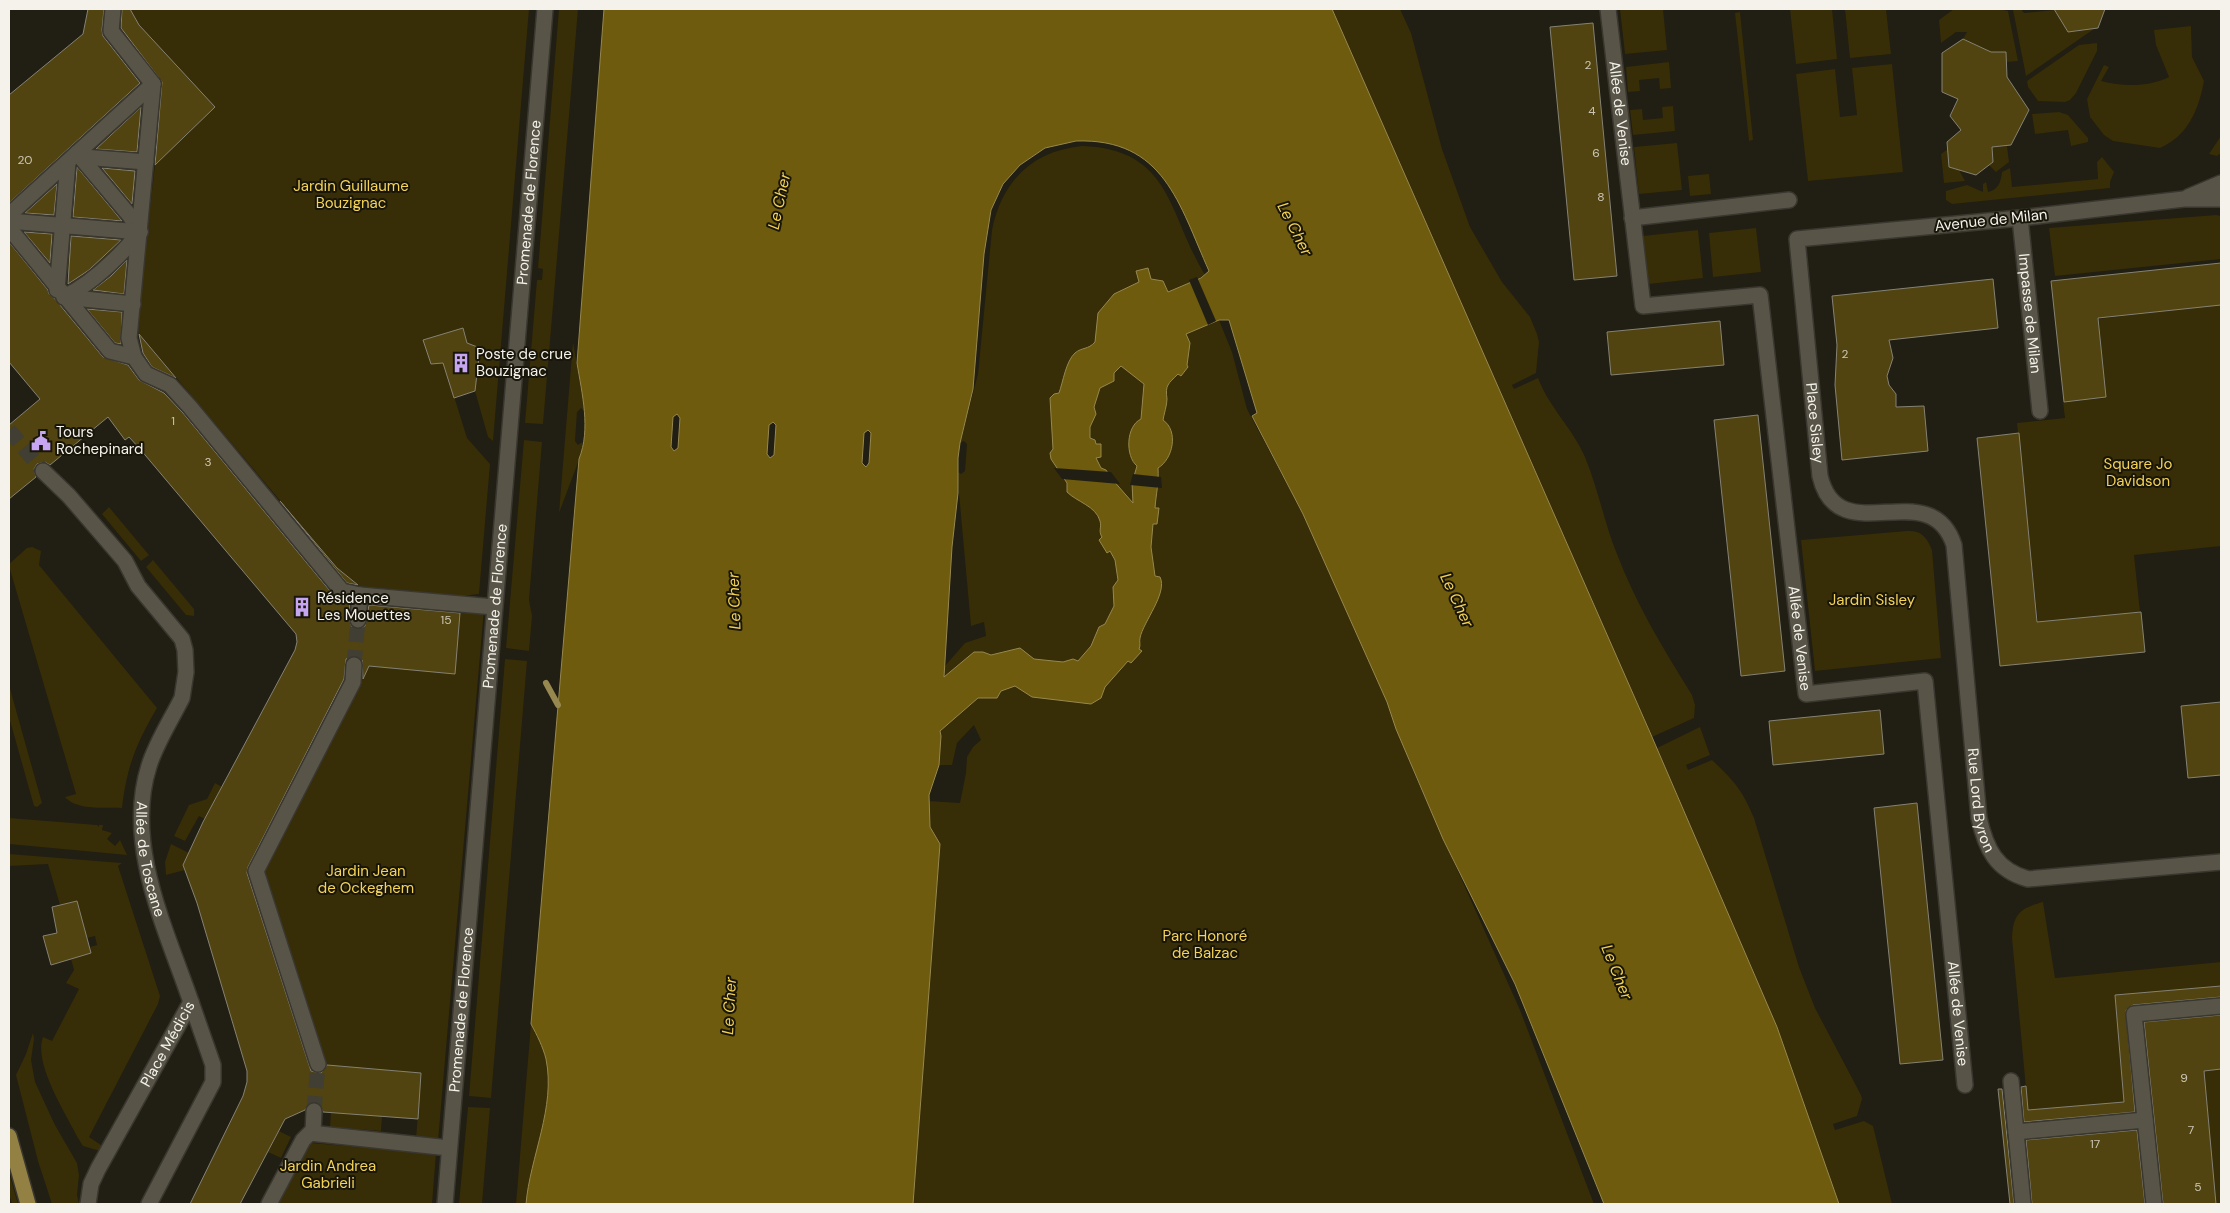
<svg xmlns="http://www.w3.org/2000/svg" width="2230" height="1213" viewBox="0 0 2230 1213" font-family="'DM Sans',sans-serif">
	<style>
		.green { fill: #372d06 }
		.water { fill: #6e5b0d; stroke: #96884f; fill-rule: evenodd }
		.pier { fill: #211e13 }
		.lines { fill: none; stroke-linecap: round; stroke-linejoin: round }
		.stream { stroke: #96884f; stroke-width: 6 }
		.building { fill: #514411; stroke: #858274 }
		.street-tunnel { stroke: #413e33; stroke-width: 15; stroke-dasharray: 15 8; stroke-linecap: butt }
		.street-casing { stroke: #3a3730; stroke-width: 18 }
		.primary-casing { stroke: #3a3730; stroke-width: 18 }
		.street { stroke: #585548; stroke-width: 15 }
		.primary { stroke: #928142; stroke-width: 15 }
		.labels { text-anchor: middle; dominant-baseline: central; stroke-width: 4; stroke-linejoin: round; paint-order: stroke }
		.number-label { font-size: 12px; fill: #cbc6b4 }
		.street-label { font-size: 15px; fill: #f4f2ea; stroke: #18150a }
		.park-label { font-size: 15px; fill: #f4d356; stroke: #18150a }
		.poi-label { font-size: 15px; fill: #f4f2ea; stroke: #18150a; text-anchor: start }
		.water-label { font-size: 16px; font-style: italic; fill: #f3d154; stroke: #18150a }
	</style>
	<rect width="100%" height="100%" fill="#211e13"/>
	<path class="green" d="M130 9H529L493 441 488 437 475 391 479 349 477 347 469 349 463 328 424 343 431 363 443 361 467 438 490 464 479 594 462 596 359 586 337 568 136 330 155 165 177 143 166 85 125 38 139 25Z
		M559 9H578L543 424 525 423 537 280H542L543 269 538 268Z
		M1332 9H1400L1411 33 1442 149 1470 227 1502 282 1530 317 1537 334 1539 342 1536 373 1512 385 1514 389 1538 378C1549 407 1573 429 1585 457 1598 488 1604 522 1617 554 1636 604 1664 650 1692 695L1695 705 1694 718 1652 737Z
		M1620 9H1663L1667 50 1625 54Z
		M1790 9H1832L1837 59 1796 64Z
		M1845 9H1886L1891 54 1850 58Z
		M1954 9H1998L2008 11 2018 61 2006 62 2005 52H1985V49L1963 39 1967 32H1956L1941 43 1939 20Z
		M2015 9H2021L2024 13 2055 10 2069 32 2094 29 2026 76 2013 10Z
		M1740 12 1753 140 1749 141 1735 13Z
		M2191 26 2192 57 2204 81C2199 109 2188 136 2160 148L2113 141 2104 135 2090 117 2087 99 2104 65 2109 67 2101 81C2124 87 2148 87 2169 77L2156 45 2154 30Z
		M2097 43V51L2076 93 2070 100 2065 102 2038 101 2028 87 2027 81 2079 45Z
		M1669 62 1671 88 1660 89 1659 78 1639 80 1640 91 1628 92 1626 67Z
		M1892 64 1903 172 1808 181 1796 74 1835 69 1840 117 1857 115 1852 68Z
		M1673 106 1675 131 1633 135 1630 110 1642 109 1643 120 1663 118 1662 107Z
		M2059 112 2068 115 2088 138V142L2071 146 2068 130 2035 134 2032 114Z
		M2221 136V153L2217 156 2209 154Z
		M1677 143 1682 190 1639 194 1634 147Z
		M1082 146C1172 149 1168 214 1205 275L1198 279 1216 321 1219 320 1232 352 1247 409 1303 514 1387 702 1414 773 1520 1010 1594 1204H913L940 844 930 827 929 801 960 803 966 773 967 757 973 747 981 740 974 725 957 743 952 765H939L945 666 965 643 986 636 984 622 971 626 957 471 961 474 965 471 967 444 964 441 960 443 978 374 992 230C1002 181 1032 151 1082 146Z
		M2007 146 2009 162 1996 172 1989 165 1993 162 1992 147Z
		M1948 149 1965 181 1944 183 1941 154Z
		M2102 157 2114 172 2110 182V188L1952 204 1946 200V191L1967 185 1983 192V184L1986 182 1988 192C1998 190 2001 182 2002 172L2010 168 2012 187 2098 179 2097 162Z
		M95 166H137L134 201 124 200Z
		M1709 174 1711 194 1690 196 1688 176Z
		M56 180 62 184 56 220 25 217 26 205Z
		M2216 215 2221 216V259L2055 276 2049 228Z
		M24 227 57 232 54 268 50 272 23 240Z
		M1756 228 1761 272 1713 277 1709 233Z
		M1698 230 1703 278 1649 284 1643 236Z
		M71 231 116 235 114 251 79 286 64 269 67 235Z
		M121 259H129L125 299 87 295 83 291Z
		M85 304 125 308 122 344 115 349 81 308Z
		M2220 304 2221 546 2134 555 2140 612 2038 622 2017 423 2065 418 2063 402 2105 398 2099 319Z
		M573 342 585 412 581 408 577 412 575 441 578 445 582 442V452L559 513Z
		M524 440 542 442 529 600 532 616 529 651 506 648Z
		M109 507 149 555 141 561 102 514Z
		M1907 531C1921 530 1927 537 1932 550L1941 658 1815 671 1801 540Z
		M32 547 41 551 39 565 157 708C136 744 127 766 122 808 105 807 77 811 65 797L76 794 9 566V564L27 548Z
		M153 560 194 609V616L186 615 146 567Z
		M433 608 484 609 438 1141 416 1139 421 1073 326 1065 265 871 369 666 455 674 458 628 431 626Z
		M505 659 527 661 491 1098 469 1096Z
		M9 685 42 803 37 807 34 806 9 717Z
		M1700 727 1710 755 1686 765 1688 770 1712 760C1734 781 1742 789 1754 818L1799 967 1815 1008 1861 1095 1862 1099 1857 1116 1833 1124 1835 1130 1864 1121 1873 1126 1892 1204H1839L1777 1027 1657 748Z
		M215 783 222 787 205 819 199 816 185 841 174 836 189 805 207 799Z
		M9 818 97 825 99 827V825H103L102 830 112 833 107 839 115 846 120 840 127 855 9 844Z
		M171 844 189 853 183 865 185 870 166 875 165 862Z
		M9 854 122 863 118 866 160 996 158 1004 89 1137 104 1147 100 1151 83 1146 78 1138C66 1114 33 1063 43 1037L52 1041 79 989 66 983 74 970 71 959 91 953 90 947 97 945 95 936 87 938 77 901 60 905 48 864 9 866Z
		M2043 902 2055 978 2221 962V986L2115 995 2124 1102 2028 1110 2012 938C2013 914 2020 908 2043 902Z
		M531 1024C537 1035 543 1047 546 1059 556 1107 531 1157 526 1204H516Z
		M33 1033 34 1039 31 1060 35 1082 55 1125 77 1163 79 1175 77 1195 79 1204H52L38 1161 16 1075 26 1054Z
		M2221 1069V1204H2216L2204 1071Z
		M468 1107 490 1108 482 1204H459Z
		M331 1112 382 1116 381 1131 330 1127Z
		M279 1131 291 1137 281 1158 268 1152Z
		M311 1143 436 1153 432 1204H278Z
		M9 1173 18 1204H12L9 1194Z"/>
	<path class="water" d="M604 9H1332L1652 737 1777 1027 1839 1204H1604L1515 984 1443 839 1396 729 1387 702 1303 514 1252 416 1257 413 1229 320H1219L1186 334 1190 343 1187 365 1188 367 1181 376 1178 374C1168 384 1165 385 1167 399 1167 405 1164 414 1163 420 1179 431 1173 459 1158 468 1159 483 1156 494 1155 508H1159L1157 524H1153L1151 547 1155 576 1160 577C1168 593 1143 622 1140 638 1139 642 1141 645 1139 649L1142 651 1131 663 1128 661 1105 687 1101 698 1091 704 1032 697 1015 686 1001 691 997 698H978L940 731 941 736 939 765 929 795 930 827 940 844 913 1204H526C530 1157 556 1107 546 1059 543 1047 537 1035 531 1024L579 459C591 429 582 394 577 363ZM1076 141C1164 138 1179 204 1209 271L1201 278 1168 292 1163 281 1151 279 1148 268 1136 271 1139 282 1114 294 1098 313 1095 342C1088 350 1082 347 1075 353 1066 361 1063 382 1059 393L1054 394 1050 398 1053 449 1050 453 1051 459 1067 483V492C1077 502 1096 506 1100 521 1102 527 1098 531 1102 537L1099 540 1107 553 1110 551 1115 560 1118 580 1113 587 1114 606 1105 624 1099 627 1091 646 1078 661 1073 659 1063 662 1034 659 1020 648 991 655 983 652H974L944 677 952 547 958 493V458L960 443 973 389 984 254 991 210 1003 184 1020 165 1045 148ZM1121 366 1144 384 1141 419C1126 426 1125 456 1137 466L1132 483 1133 503 1111 478 1106 470 1101 468 1096 458 1101 457V444H1096L1095 440 1090 438V427L1096 414 1094 407 1100 388 1114 381V373ZM677 414 680 418 678 448 674 451 671 447 673 417ZM773 422 776 425 774 455 770 458 767 454 769 425ZM868 430 871 433 869 463 866 467 862 463 864 433Z"/>
	<path class="pier" d="M1197 277 1216 321 1208 325 1189 280Z
		M1054 468 1111 472 1120 484 1062 479Z
		M1133 474 1161 477 1162 488 1130 485Z"/>
	<g class="lines">
		<path class="stream" d="M546 683 558 705"/>
	</g>
	<path class="building" d="M88 9H104L102 30 103 36 140 83 9 203V95L83 34Z
		M122 9H130L139 25 215 107 155 165 162 82 121 28Z
		M2054 9H2105L2098 28 2068 32Z
		M1593 23 1617 276 1574 280 1550 27Z
		M1963 39 1991 52H2006L2007 77 2029 110 2011 145 1992 147 1993 162 1976 175 1949 167 1947 142 1961 130 1950 116 1958 99 1942 92V53Z
		M141 107 137 152 96 149Z
		M77 167 122 221 73 217Z
		M102 168 135 171 132 204Z
		M57 184 54 215 25 213Z
		M24 232 52 234 50 263Z
		M71 236 121 240 89 270 68 284Z
		M9 242 48 290 49 294 55 299 103 357 128 365 139 380 164 393 183 413 335 597 350 602 349 620 352 627 358 629 365 626 369 605 460 613 455 674 369 666 363 679 362 660 354 656 346 659 344 679 248 867 247 873 311 1071 321 1073 327 1065 421 1073 418 1119 323 1112 319 1103H310L305 1110 285 1119 240 1204H190L243 1096 247 1082V1071L197 903 183 865 203 822 295 650 297 642 296 634 140 449 129 437 125 440 108 417 50 465 45 462 37 464 34 469 36 477 9 499V425L40 399 9 362Z
		M127 260 124 294 93 290 111 276Z
		M2221 263V305L2098 318 2106 397 2064 402 2051 281Z
		M1993 279 1998 328 1889 340 1893 358 1887 376 1889 385 1896 394V407L1924 406 1928 451 1842 460 1835 385 1837 345 1832 296Z
		M87 309 122 312 121 344 115 343Z
		M1720 321 1724 365 1611 375 1607 332Z
		M463 328 467 343 480 348 475 391 454 398 443 363 431 364 423 340Z
		M139 334 176 378 152 367 143 353Z
		M1758 415 1785 671 1741 676 1714 420Z
		M2019 433 2037 622 2141 612 2145 652 2000 666 1977 438Z
		M280 501 337 568 358 585 347 583Z
		M2221 702V775L2188 778 2181 706Z
		M1880 710 1884 754 1773 765 1769 721Z
		M1917 803 1943 1060 1900 1064 1874 808Z
		M77 901 91 953 51 965 43 936 57 933 52 907Z
		M2221 986V997L2133 1005 2126 1010 2135 1112 2024 1122 2021 1087 2026 1086 2028 1110 2124 1102 2115 995Z
		M2221 1015V1069L2204 1071 2216 1204H2163L2144 1022Z
		M1998 1089H2002L2014 1204H2010Z
		M2137 1130 2145 1204H2032L2026 1140Z"/>
	<g class="lines">
		<path class="street-tunnel" d="M9 430 43 471
			M354 665 358 620
			M314 1111 318 1064"/>
		<defs>
			<g id="street">
				<path d="M113 9 111 31 153 84"/>
				<path id="s1" d="M1608 9 1643 306 1760 295 1806 694 1925 681 1965 1085"/>
				<path d="M77 153 130 216 140 232"/>
				<path d="M83 157 146 162"/>
				<path d="M2188 197 2221 183"/>
				<path id="s2" d="M2221 199H2184L2020 218 1797 239 1820 476C1838 554 1930 472 1954 545L1979 818C1986 849 1996 870 2028 879L2221 862"/>
				<path d="M9 215 153 84"/>
				<path d="M1632 218 1789 200"/>
				<path id="s3" d="M2020 218 2040 411"/>
				<path d="M9 221 140 232"/>
				<path d="M9 228 110 351 134 357 146 374 170 385 190 407 342 591 360 595 494 607"/>
				<path d="M57 290 68 162"/>
				<path d="M64 297C93 283 119 257 140 232"/>
				<path d="M64 297 133 304"/>
				<path d="M134 357 129 338 153 84"/>
				<path id="s4" d="M43 471 69 496 125 561 138 586 182 639 185 650 186 672 182 698C171 720 156 743 149 766 124 844 166 929 191 1002"/>
				<path d="M358 620 360 595"/>
				<path d="M318 1064 256 871 353 682 354 665"/>
				<path d="M2011 1081 2023 1204"/>
				<path d="M2016 1132 2145 1120"/>
				<path d="M313 1133 314 1111"/>
				<path id="s5" d="M88 1204 91 1184 98 1169 191 1002 213 1065V1082L149 1204"/>
				<path d="M269 1204 303 1140 310 1133 449 1148"/>
				<path id="s6" d="M445 1204 545 9"/>
				<path d="M2154 1204 2134 1014 2221 1006"/>
			</g>
			<path id="primary" d="M9 1136 28 1204"/>
		</defs>
		<use href="#street" class="street-casing"/>
		<use href="#primary" class="primary-casing"/>
		<use href="#street" class="street"/>
		<use href="#primary" class="primary"/>
	</g>
	<defs>
		<symbol id="building-bare" viewBox="-9 -9 18 18"><path d="M-4-6H4V6H1V3H-1V6H-4ZM-2.5-4.3h1.7v1.8h-1.7ZM.8-4.3h1.7v1.8H.8ZM-2.5-1h1.7V.8h-1.7ZM.8-1h1.7V.8H.8Z" fill="#c6a6f0" stroke="#18150a" stroke-width="2.5" paint-order="stroke"/></symbol>
		<symbol id="civic-bare" viewBox="-9 -9 18 18"><path d="M-.6-6.5H3V-4.5H.6V-3L4-1V1h2V6H-6V1h2V-1L-.6-3ZM-1.2 2.5V6h2.4V2.5Z" fill="#c6a6f0" stroke="#18150a" stroke-width="2.5" paint-order="stroke"/></symbol>
	</defs>
	<g fill-rule="evenodd">
		<use href="#building-bare" x="447" y="349" width="28" height="28"/>
		<use href="#civic-bare" x="27" y="427" width="28" height="28"/>
		<use href="#building-bare" x="288" y="593" width="28" height="28"/>
	</g>
	<g class="labels">
		<g class="number-label">
			<text x="1588" y="65">2</text>
			<text x="1592" y="111">4</text>
			<text x="1596" y="153">6</text>
			<text x="25" y="160">20</text>
			<text x="1601" y="197">8</text>
			<text x="1845" y="354">2</text>
			<text x="173" y="421">1</text>
			<text x="208" y="462">3</text>
			<text x="446" y="620">15</text>
			<text x="2184" y="1078">9</text>
			<text x="2191" y="1130">7</text>
			<text x="2095" y="1144">17</text>
			<text x="2198" y="1187">5</text>
		</g>
		<g class="street-label">
			<text stroke="none"><textPath href="#s1" startOffset="105">Allée de Venise</textPath></text>
			<text stroke="none"><textPath href="#s6" startOffset="1005">Promenade de Florence</textPath></text>
			<text transform="translate(1991 220) rotate(-6)">Avenue de Milan</text>
			<text stroke="none"><textPath href="#s3" startOffset="96">Impasse de Milan</textPath></text>
			<text stroke="none"><textPath href="#s2" startOffset="611">Place Sisley</textPath></text>
			<text stroke="none"><textPath href="#s6" startOffset="600">Promenade de Florence</textPath></text>
			<text stroke="none"><textPath href="#s1" startOffset="762">Allée de Venise</textPath></text>
			<text stroke="none"><textPath href="#s2" startOffset="1089">Rue Lord Byron</textPath></text>
			<text stroke="none"><textPath href="#s4" startOffset="449">Allée de Toscane</textPath></text>
			<text stroke="none"><textPath href="#s6" startOffset="195">Promenade de Florence</textPath></text>
			<text stroke="none"><textPath href="#s1" startOffset="1272">Allée de Venise</textPath></text>
			<text stroke="none"><textPath href="#s5" startOffset="180">Place Médicis</textPath></text>
		</g>
		<g class="park-label">
			<text x="351" y="186">Jardin Guillaume<tspan x="351" dy="17">Bouzignac</tspan></text>
			<text x="2138" y="464">Square Jo<tspan x="2138" dy="17">Davidson</tspan></text>
			<text x="1872" y="600">Jardin Sisley</text>
			<text x="366" y="871">Jardin Jean<tspan x="366" dy="17">de Ockeghem</tspan></text>
			<text x="1205" y="936">Parc Honoré<tspan x="1205" dy="17">de Balzac</tspan></text>
			<text x="328" y="1166">Jardin Andrea<tspan x="328" dy="17">Gabrieli</tspan></text>
		</g>
		<g class="poi-label">
			<text x="476" y="354">Poste de crue<tspan x="476" dy="17">Bouzignac</tspan></text>
			<text x="56" y="432">Tours<tspan x="56" dy="17">Rochepinard</tspan></text>
			<text x="317" y="598">Résidence<tspan x="317" dy="17">Les Mouettes</tspan></text>
		</g>
		<g class="water-label">
			<text transform="translate(779 201) rotate(-78)">Le Cher</text>
			<text transform="translate(1295 229) rotate(63)">Le Cher</text>
			<text transform="translate(1457 600) rotate(65)">Le Cher</text>
			<text transform="translate(734 601) rotate(-92)">Le Cher</text>
			<text transform="translate(1617 972) rotate(68)">Le Cher</text>
			<text transform="translate(729 1006) rotate(-87)">Le Cher</text>
		</g>
	</g>
	<rect width="2230" height="1213" fill="none" stroke="#f4f2ea" stroke-width="20"/>
</svg>
